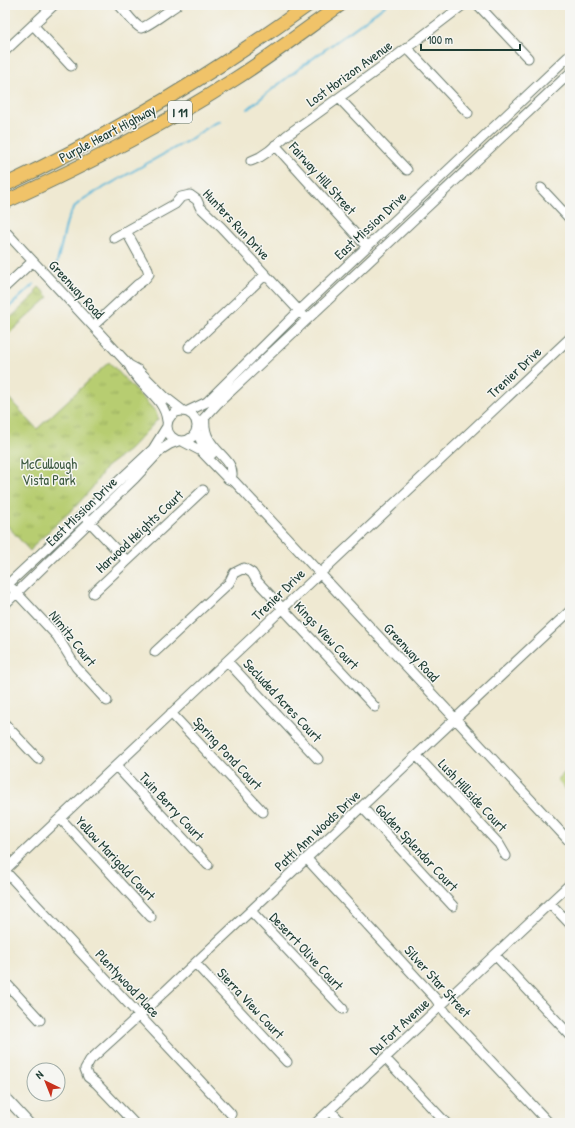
<svg xmlns="http://www.w3.org/2000/svg" width="575" height="1128" viewBox="0 0 575 1128" font-family="'Patrick Hand',sans-serif">
	<style>
		.green { fill: #b7cd71; stroke: #6b8552 }
		.park { fill: url(#park-tufts); stroke: #6b8552 }
		.lines { fill: none; stroke-linecap: round; stroke-linejoin: round }
		.stream { stroke: #5cb7d9; stroke-width: 2 }
		.minor-casing { stroke: #68796b; stroke-width: 11 }
		.highway-casing { stroke: #68796b; stroke-width: 15 }
		.minor { stroke: #fff; stroke-width: 9 }
		.highway { stroke: #f0c369; stroke-width: 13 }
		.labels { text-anchor: middle; dominant-baseline: central; stroke-width: 3; stroke-linejoin: round; paint-order: stroke }
		.shield { fill: #f6f6f2; stroke: #60746d; stroke-width: 1 }
		.shield-label { font-size: 13px; font-weight: bold; fill: #1f3d34 }
		.street-label { font-size: 14px; fill: #1f3d34; stroke: #f6f6f2 }
		.park-label { font-size: 14px; fill: #3d5a40; stroke: #f6f6f2 }
	</style>
	<defs>
		<pattern id="park-tufts" width="24" height="20" patternUnits="userSpaceOnUse"><rect width="24" height="20" fill="#b7cd71"/><path d="M3 7l-1-3M5 7V3M7 7l1-3M15 17l-1-3M17 17v-4M19 17l1-3" fill="none" stroke="#94a85e"/></pattern>
	</defs>
	<rect width="100%" height="100%" fill="#f6f6f2"/>
	<filter id="ink" filterUnits="userSpaceOnUse"><feTurbulence type="fractalNoise" baseFrequency=".025" numOctaves="2"/><feDisplacementMap in="SourceGraphic" scale="8" xChannelSelector="R" yChannelSelector="G"/><feConvolveMatrix kernelMatrix="1 2 1 2 8 2 1 2 1" color-interpolation-filters="sRGB"/></filter>
	<filter id="wash" filterUnits="userSpaceOnUse"><feTurbulence type="fractalNoise" baseFrequency=".012" numOctaves="4" result="noise"/><feDisplacementMap in="SourceGraphic" scale="16" xChannelSelector="R" yChannelSelector="G"/><feGaussianBlur stdDeviation="0.9" result="paint"/><feColorMatrix in="noise" values="0 0 0 0 0 0 0 0 0 0 0 0 0 0 0 0 0 1.4 0 .05"/><feComposite in="paint" operator="in"/></filter>
	<g filter="url(#wash)">
		<rect width="100%" height="100%" fill="#efe9d2"/>
		<path class="green" d="M568 769 570 771V794L557 780Z"/>
		<path class="park" d="M39 287 49 297 5 337V323L36 294 35 291Z
			M109 362 156 412 158 419 129 450 106 467 92 488 77 505 36 543 30 551 5 523V394L37 429Z"/>
		<g class="lines">
			<path class="stream" d="M248 109C292 71 340 40 386 5
				M57 263 67 221 74 207 85 198 189 140 213 124 221 121
				M5 311 34 284"/>
		</g>
	</g>
	<g filter="url(#ink)">
		<g class="lines">
			<defs>
				<path id="minor" d="M119 5C127 13 132 23 141 28 150 25 168 11 177 5
					M478 5 528 58
					M33 25 71 66
					M407 48 468 113
					M5 51 54 5
					M339 98 407 170
					M275 145 367 247
					M251 161 260 157 269 151 286 136 391 60 463 5
					M541 188 570 219
					M5 231 129 365C138 386 165 397 167 421
					M114 238 175 204 181 197 190 195 197 200 200 207 221 227 303 315
					M5 287 33 261
					M93 326 137 285 144 280 149 274 147 267 143 262 126 231
					M189 347 265 275
					M129 365 138 370 164 396 182 410
					M167 426a15 15 0 1 1 30 0a15 15 0 1 1-30 0Z
					M188 411 207 402 299 311 570 55
					M205 417C201 449 234 456 232 475
					M197 426 217 404 570 73
					M196 431 202 443 212 454
					M182 441 201 451 228 479 234 481 570 842
					M85 517 127 561
					M5 587 153 449 166 428
					M13 589 57 636 76 667 107 701
					M93 593 203 490
					M5 604 135 478 162 449 170 444 178 441
					M155 652 229 583 234 573 244 568 252 573 257 581 375 707
					M227 661 318 759
					M171 713 263 812
					M5 724 38 759
					M417 756 499 844 506 856
					M116 766 208 865
					M362 807 453 906
					M60 818 151 917
					M307 859 435 998 446 1013 548 1122
					M5 870 570 338
					M5 871 231 1114
					M550 903 570 924
					M251 911 343 1009
					M495 955 570 1035
					M195 963 287 1062
					M5 982 40 1020
					M385 1058 446 1123
					M5 1097 29 1123
					M330 1110 342 1123
					M134 1123 96 1083 88 1077 85 1069 90 1060 145 1010 570 611
					M316 1123 570 884"/>
				<path id="highway" d="M5 185C111 135 213 74 308 5
					M5 202C84 166 162 126 235 79 271 56 305 30 340 5"/>
			</defs>
			<use href="#minor" class="minor-casing"/>
			<use href="#highway" class="highway-casing"/>
			<use href="#minor" class="minor"/>
			<use href="#highway" class="highway"/>
		</g>
	</g>
	<g class="labels">
		<rect class="shield" x="168" y="101" width="24" height="22" rx="3"/>
		<g class="shield-label">
			<text x="180" y="112">I 11</text>
		</g>
		<g class="street-label">
			<text transform="translate(349 73) rotate(-36)">Lost Horizon Avenue</text>
			<text transform="translate(107 133) rotate(-28)">Purple Heart Highway</text>
			<text transform="translate(323 178) rotate(48)">Fairway Hill Street</text>
			<text transform="translate(237 224) rotate(47)">Hunters Run Drive</text>
			<text transform="translate(370 225) rotate(-43)">East Mission Drive</text>
			<text transform="translate(77 289) rotate(47)">Greenway Road</text>
			<text transform="translate(514 372) rotate(-43)">Trenier Drive</text>
			<text transform="translate(81 511) rotate(-44)">East Mission Drive</text>
			<text transform="translate(139 531) rotate(-43)">Harwood Heights Court</text>
			<text transform="translate(278 594) rotate(-44)">Trenier Drive</text>
			<text transform="translate(327 635) rotate(47)">Kings View Court</text>
			<text transform="translate(73 638) rotate(52)">Nimitz Court</text>
			<text transform="translate(412 652) rotate(47)">Greenway Road</text>
			<text transform="translate(283 700) rotate(47)">Secluded Acres Court</text>
			<text transform="translate(228 753) rotate(47)">Spring Pond Court</text>
			<text transform="translate(473 795) rotate(47)">Lush Hillside Court</text>
			<text transform="translate(172 806) rotate(47)">Twin Berry Court</text>
			<text transform="translate(317 830) rotate(-43)">Patti Ann Woods Drive</text>
			<text transform="translate(417 847) rotate(47)">Golden Splendor Court</text>
			<text transform="translate(116 858) rotate(47)">Yellow Marigold Court</text>
			<text transform="translate(307 951) rotate(47)">Deserrt Olive Court</text>
			<text transform="translate(438 981) rotate(48)">Silver Star Street</text>
			<text transform="translate(128 983) rotate(47)">Plentywood Place</text>
			<text transform="translate(251 1003) rotate(47)">Sierra View Court</text>
			<text transform="translate(399 1026) rotate(-43)">Du Fort Avenue</text>
		</g>
		<g class="park-label">
			<text x="49" y="463">McCullough<tspan x="49" dy="16">Vista Park</tspan></text>
		</g>
	</g>
	<rect width="575" height="1128" fill="none" stroke="#f6f6f2" stroke-width="20"/>
	<g transform="translate(46 1082) rotate(317)"><circle r="19" fill="#f6f6f2" stroke="#a0aca6"/>
	<path d="M0-3L7 15L0 10L-7 15Z" fill="#c8321e"/>
	<text y="-6" font-size="11" font-weight="bold" text-anchor="middle" fill="#1f3d34">N</text>
	</g>
	<path d="M421 44v6h99v-6" fill="none" stroke="#1f3d34" stroke-width="2"/>
	<text x="427" y="44" font-size="12" fill="#1f3d34" stroke="#f6f6f2" stroke-width="3" paint-order="stroke">100 m</text>
</svg>
